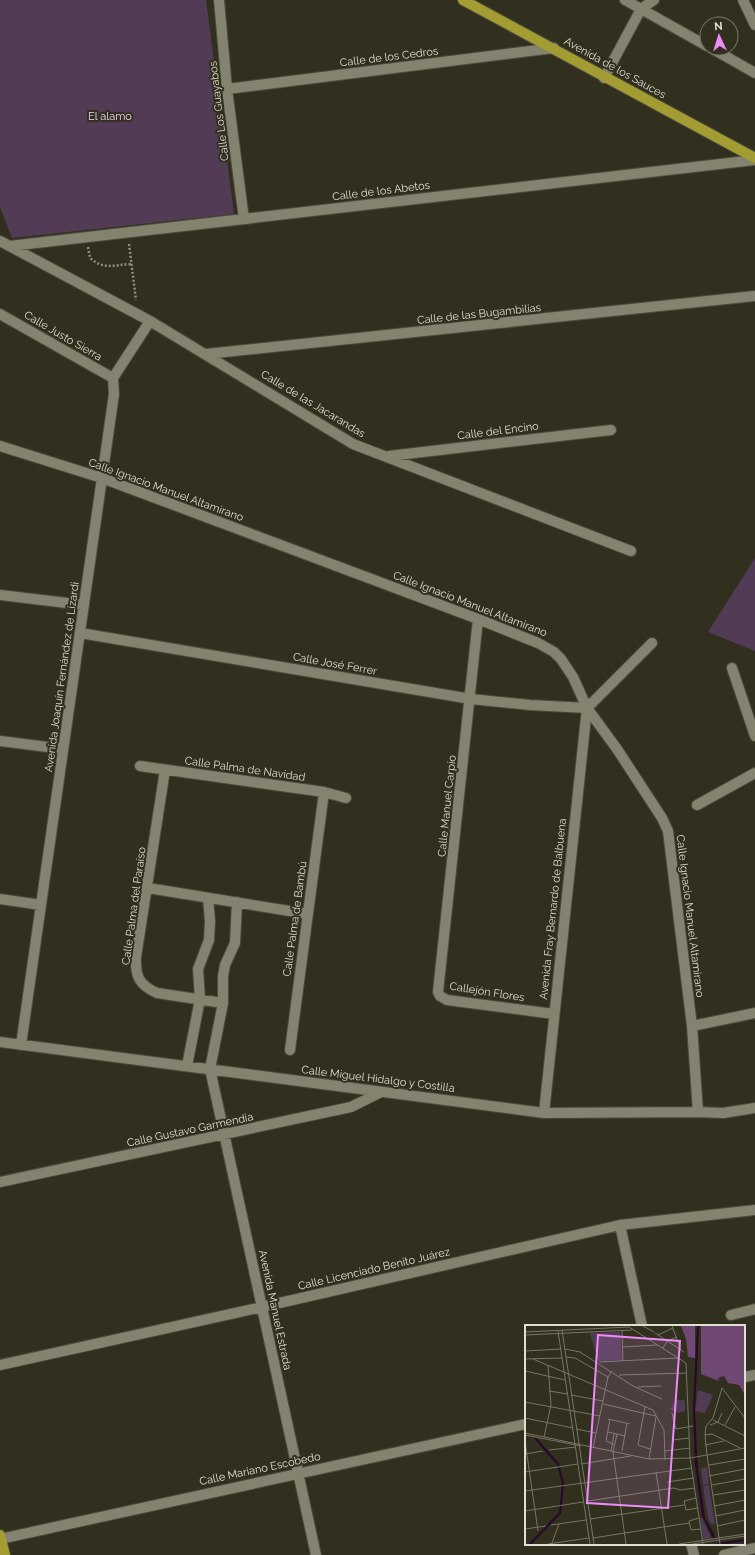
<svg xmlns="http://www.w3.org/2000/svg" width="755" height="1555" viewBox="0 0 755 1555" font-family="Raleway,sans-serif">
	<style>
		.green { fill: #523b55 }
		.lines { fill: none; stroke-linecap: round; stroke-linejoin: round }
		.minor-casing { stroke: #4c4c3c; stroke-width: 12 }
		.major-casing { stroke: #4c4c3c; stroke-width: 12 }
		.path { stroke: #8f8f81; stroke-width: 2.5; stroke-dasharray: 2 2; stroke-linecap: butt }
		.minor { stroke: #83836f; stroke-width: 10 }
		.major { stroke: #a29c32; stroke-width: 10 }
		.labels { text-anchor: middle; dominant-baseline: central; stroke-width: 4; stroke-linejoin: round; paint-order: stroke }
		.street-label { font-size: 11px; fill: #dfdfd4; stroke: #31301f }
		.park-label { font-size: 11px; fill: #f8d3fc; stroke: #31301f }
		.inset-river { fill: none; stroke: #29062d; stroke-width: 2 }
		.inset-road { fill: none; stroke: #777667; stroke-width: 1 }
		.view { fill: #ed8cf9; fill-opacity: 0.15; stroke: #ed8cf9; stroke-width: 2 }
		.inset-edge { fill: none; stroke: #dfdfd4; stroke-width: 2 }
	</style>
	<rect width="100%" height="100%" fill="#31301f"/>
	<path class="green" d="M0 0H206L234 214 12 238 0 207Z
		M755 558V651L708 632Z"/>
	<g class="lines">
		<defs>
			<path id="minor" d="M219 0 227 89 244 219
				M625 0 707 46
				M743 0 755 25
				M711 48 755 73
				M604 78 641 9 654 0
				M227 89 554 48
				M0 241 150 321 353 444 631 551
				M10 246 755 160
				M0 314 113 378
				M206 354 755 296
				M0 446 102 478 478 619 538 643 554 652 561 659 573 677 587 708 617 749 662 818 668 831 692 1026 698 1112
				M389 456 611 430
				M0 595 84 605
				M478 619 438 992 440 996 447 1000 554 1014
				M80 633 471 699 530 705 587 708
				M732 668 755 736
				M587 708 652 643
				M0 741 63 749
				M140 766 324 792 346 798
				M165 770 136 957C135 976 139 985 157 993L223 1003
				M697 805 755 773
				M148 888 308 914
				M0 899 41 905
				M237 902 235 943 225 965 223 976V1003L210 1069 316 1555
				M692 1026 755 1013
				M0 1042 544 1113 698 1112 723 1113 755 1108
				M21 1045 114 394 113 378 150 321
				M290 1050 324 792
				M187 1066 200 999 198 969 209 940 210 921 208 898
				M544 1113 587 708
				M0 1182 351 1107 381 1092
				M620 1225 642 1326
				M731 1315 755 1309
				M0 1365 262 1307 620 1225 755 1210
				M744 1377 755 1375
				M0 1539 526 1424
				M691 1544 694 1555
				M724 1555 755 1548"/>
			<path id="major" d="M463 0 755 158
				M0 1535 5 1555"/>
		</defs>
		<use href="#minor" class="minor-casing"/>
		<use href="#major" class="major-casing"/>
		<path class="path" d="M129 244 136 300
			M88 247 90 258C104 270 113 265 131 264"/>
		<use href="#minor" class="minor"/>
		<use href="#major" class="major"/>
	</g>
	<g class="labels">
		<g class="street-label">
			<text transform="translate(389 57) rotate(-7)">Calle de los Cedros</text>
			<text transform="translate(615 68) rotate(29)">Avenida de los Sauces</text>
			<text transform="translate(219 111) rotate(-97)">Calle Los Guayabos</text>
			<text transform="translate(381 191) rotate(-7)">Calle de los Abetos</text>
			<text transform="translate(479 314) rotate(-6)">Calle de las Bugambilias</text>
			<text transform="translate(63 336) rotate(30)">Calle Justo Sierra</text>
			<text transform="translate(313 404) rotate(31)">Calle de las Jacarandas</text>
			<text transform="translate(498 431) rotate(-7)">Calle del Encino</text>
			<text transform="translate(166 490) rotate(20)">Calle Ignacio Manuel Altamirano</text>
			<text transform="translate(470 604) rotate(21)">Calle Ignacio Manuel Altamirano</text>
			<text transform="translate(335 664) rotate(10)">Calle José Ferrer</text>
			<text transform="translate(62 677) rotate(-82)">Avenida Joaquín Fernández de Lizardi</text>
			<text transform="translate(245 769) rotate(8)">Calle Palma de Navidad</text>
			<text transform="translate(447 806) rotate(-84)">Calle Manuel Carpio</text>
			<text transform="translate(134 906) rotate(-82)">Calle Palma del Paraíso</text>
			<text transform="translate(553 909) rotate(-84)">Avenida Fray Bernardo de Balbuena</text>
			<text transform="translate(690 916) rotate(83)">Calle Ignacio Manuel Altamirano</text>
			<text transform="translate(295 919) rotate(-82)">Calle Palma de Bambú</text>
			<text transform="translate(487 992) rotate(9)">Callejón Flores</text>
			<text transform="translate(378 1079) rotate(7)">Calle Miguel Hidalgo y Costilla</text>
			<text transform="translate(190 1130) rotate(-12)">Calle Gustavo Garmendia</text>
			<text transform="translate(374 1269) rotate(-13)">Calle Licenciado Benito Juárez</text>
			<text transform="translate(275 1310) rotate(78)">Avenida Manuel Estrada</text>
			<text transform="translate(260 1469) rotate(-12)">Calle Mariano Escobedo</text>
		</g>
		<g class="park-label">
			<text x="110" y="116">El alamo</text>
		</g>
	</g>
	<g transform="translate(525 1325)">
		<rect width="220" height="220" fill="#31301f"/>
		<path d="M95 7 97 35 73 36 65 8ZM173 65 188 70 180 88 170 86ZM152 75H160V86L153 88 145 84ZM182 142 184 159 178 160 176 143ZM184 160 190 199H186L183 193 178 161ZM175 193H177L186 213 178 214Z" fill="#523b55"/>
		<path d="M156 1H170V33L163 32 161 14ZM176 1H220V70L214 60 203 58 199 51 193 53 194 56 176 49Z" fill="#6f4873"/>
		<path d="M172 1H174L170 86 173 144 180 193 189 209 191 219 177 191 170 140 168 85Z" fill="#29062d"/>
		<path class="inset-river" d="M5 219 35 188 38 158 33 139 10 113M192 219 220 215"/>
		<path class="inset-road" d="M118 1 129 7M147 1 156 25M37 5 69 219M33 6 65 219M97 6 98 36M0 7 104 2 161 38 165 133 178 219M130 8 159 27M0 10 107 5M133 10 148 3M97 22 132 20M138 23 142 16 152 12M40 24 55 27 108 61 137 74M0 26 36 24M41 32 50 33 83 52M0 34 37 33M8 34 128 85 139 105 140 135M74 37 153 33M0 46 40 55M94 50 162 48M113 62 136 61M24 66 43 69M46 70 78 76M0 77 75 91M78 79 131 91M120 81 113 120 125 124M147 88 151 104 168 101M0 93 48 103M220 93 197 63 188 93 181 101 180 110 182 130 220 123M83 94 105 99M85 94 81 116 90 120M188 95 220 111M185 100 193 97 197 88M200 100 210 82M51 104 71 108M83 107 100 111M0 108 124 134 165 133M92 109 88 127 101 219M0 110 56 121M180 110 187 109 215 123M19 112 26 80 23 40M148 115 164 113M0 116 13 206M180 120 199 116M68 123 83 52 87 46M24 125 51 122M86 126 89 109M97 126 102 98M140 126 165 123M0 129 18 126M165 133 182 130 195 219M124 134 131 92M56 139 106 131M184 140 220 134M0 147 53 139M131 147 142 219M184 151 220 144M142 157 169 153M187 160 220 154M0 166 167 143M188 170 220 165M171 173 159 176 161 185 173 183M63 176 149 163 155 165 170 163M189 181 220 175M0 186 58 177M190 191 220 185M174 193 164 196 166 205 176 204M65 194 159 180M26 200 61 195M192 201 220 195M0 204 21 201M68 213 164 198M27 218 34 199M23 219 64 213M154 219 220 209M167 219 220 211"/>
		<path class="view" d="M73 10 155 16 143 183 62 178Z"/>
		<rect width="220" height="220" class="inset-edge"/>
	</g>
	<g transform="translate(719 36) rotate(356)"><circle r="19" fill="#31301f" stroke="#777667"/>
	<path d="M0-3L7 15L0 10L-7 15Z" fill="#ed8cf9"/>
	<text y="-6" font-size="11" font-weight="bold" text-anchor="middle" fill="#dfdfd4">N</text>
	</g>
</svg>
